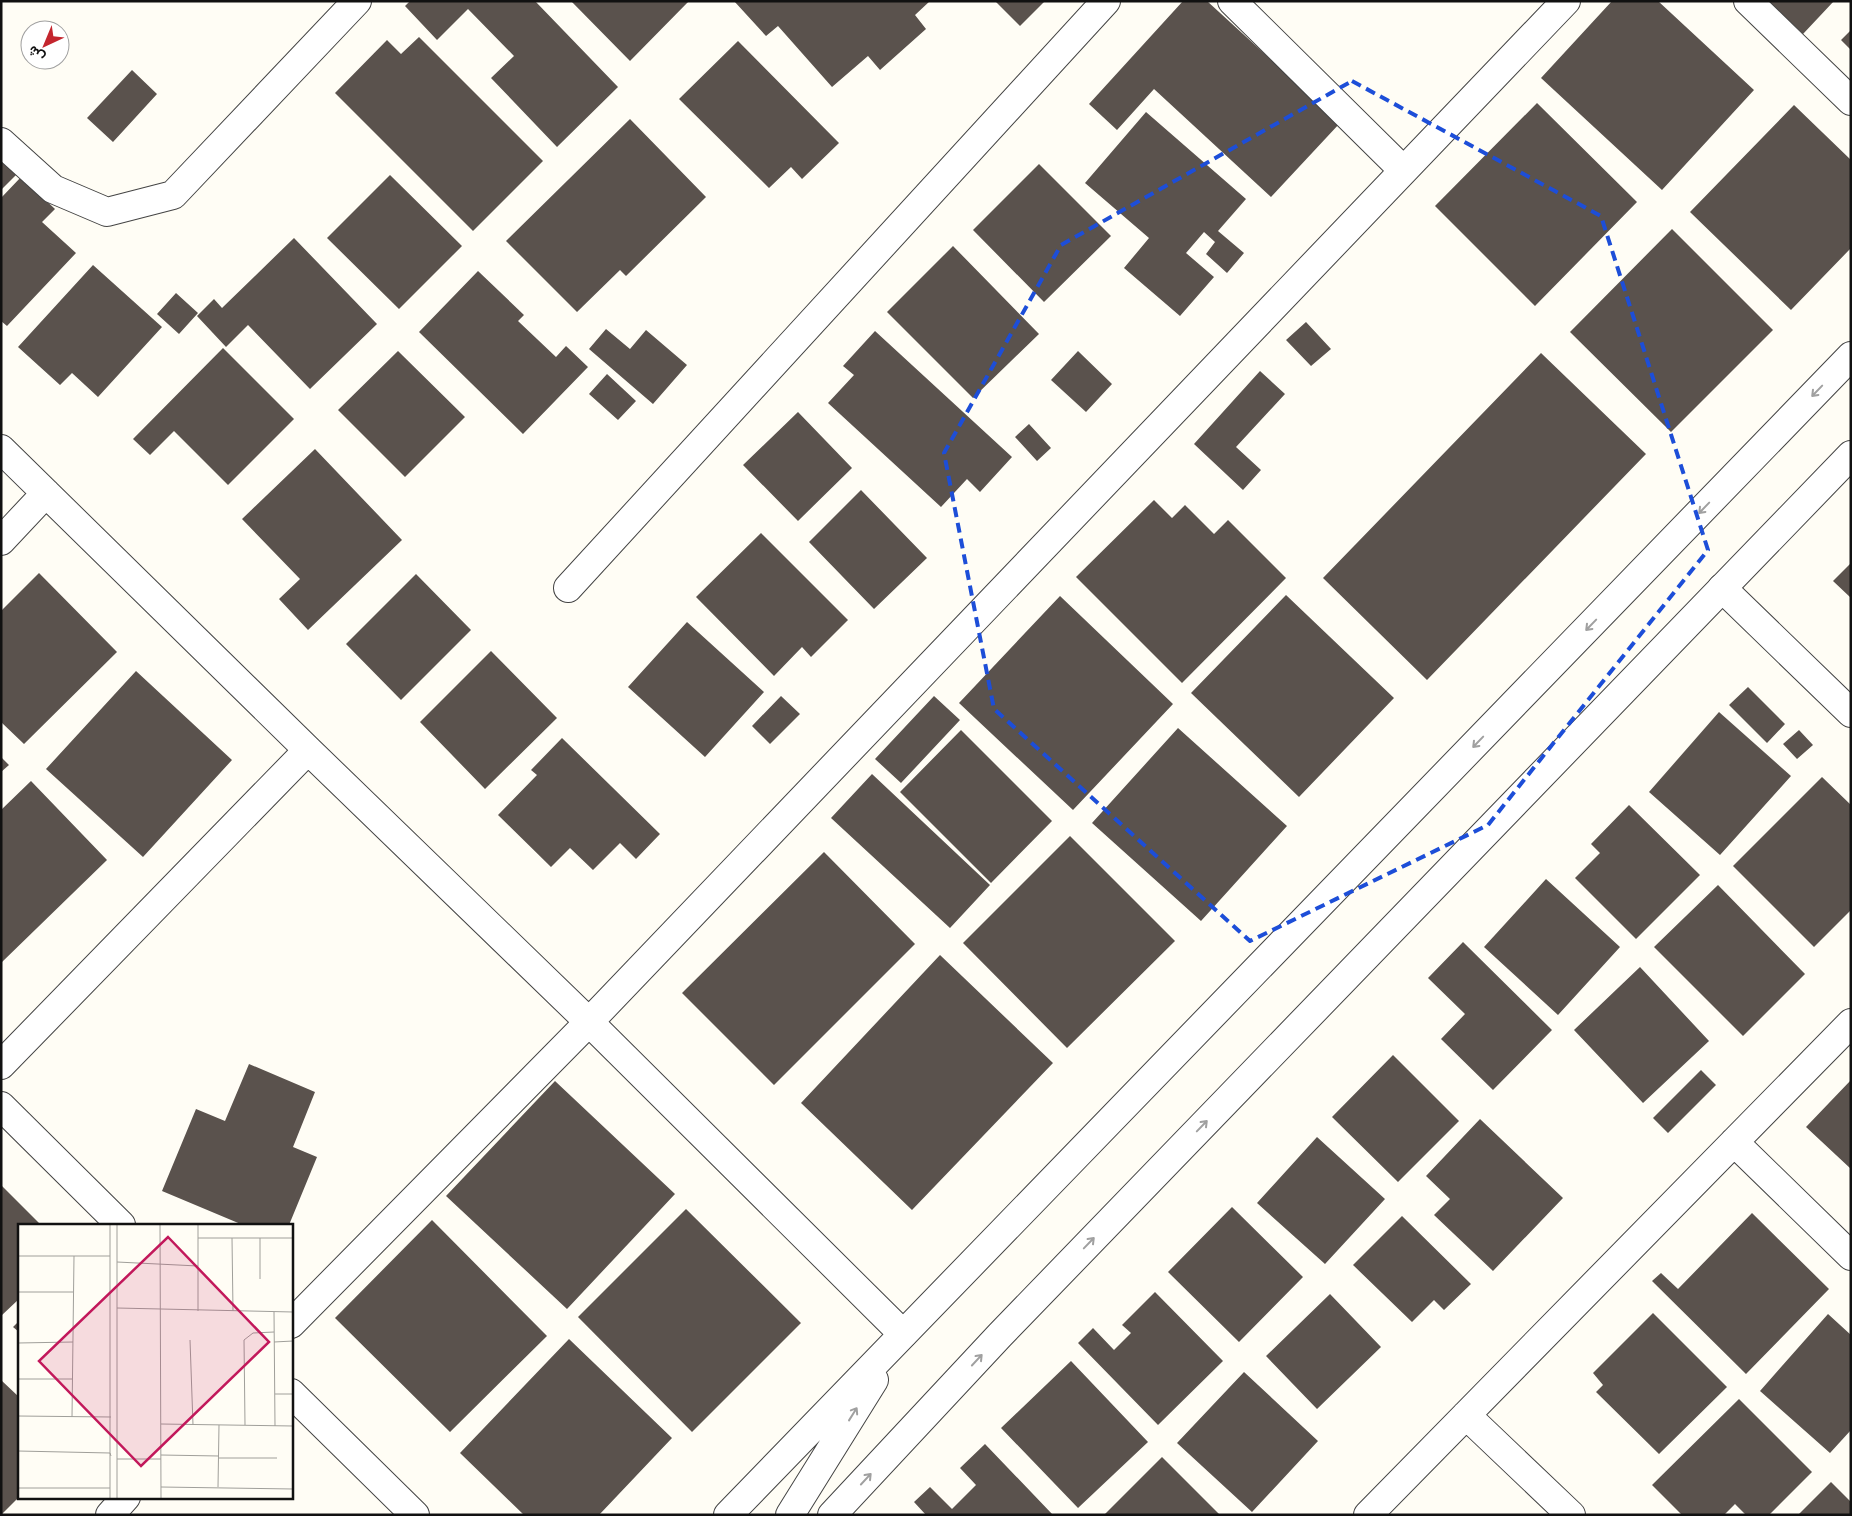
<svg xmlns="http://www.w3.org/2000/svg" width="1852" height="1516" viewBox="0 0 1852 1516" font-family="'Roboto Serif',Vazirmatn,serif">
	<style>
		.building { fill: #5a524d }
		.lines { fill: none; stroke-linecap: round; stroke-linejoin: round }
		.minor-casing { stroke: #444; stroke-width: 30 }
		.tertiary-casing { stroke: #444; stroke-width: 30 }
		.minor { stroke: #fff; stroke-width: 28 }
		.tertiary { stroke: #fff; stroke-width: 28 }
		.oneway { stroke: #a0a0a0 }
		.marked { fill: none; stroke: #1d4ed8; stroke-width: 4; stroke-dasharray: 10 6; stroke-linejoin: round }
		.inset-road { fill: none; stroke: #a09f9a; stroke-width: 1 }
		.view { fill: #c2185b; fill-opacity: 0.15; stroke: #c2185b; stroke-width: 2.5 }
		.inset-edge { fill: none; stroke: #111; stroke-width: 2.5 }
	</style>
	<rect width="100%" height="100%" fill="#fffdf5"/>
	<path class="building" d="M410 1H535L618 87 557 147 491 78 514 56 468 9 437 40 405 6Z
		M571 1H689L630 61Z
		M734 1H930L915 15 926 29 880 70 868 56 832 87 778 26 766 36Z
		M995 1H1045L1020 26Z
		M1183 1H1207L1340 123 1271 197 1154 89 1117 130 1089 104Z
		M1612 1H1658L1754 90 1662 190 1541 78Z
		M1768 1H1834L1803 34Z
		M1851 30V50L1841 40Z
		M419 37 543 161 473 231 335 93 387 40 401 54Z
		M738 41 839 143 802 179 791 167 769 188 679 99Z
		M132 70 157 94 113 142 87 118Z
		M1537 103 1637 202 1535 306 1435 206Z
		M1794 105 1851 160V248L1791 310 1690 212Z
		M1146 112 1246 199 1218 231 1244 253 1227 273 1206 254 1215 242 1204 232 1186 253 1214 277 1180 316 1124 268 1149 238 1085 183Z
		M630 119 706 197 626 276 620 270 577 312 506 241Z
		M1 157 18 173 1 190Z
		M1039 164 1111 236 1044 302 973 230Z
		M390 175 462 246 399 309 327 238Z
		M21 177 55 209 42 222 76 253 7 326 1 321V198Z
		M1672 229 1773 330 1671 432 1570 332Z
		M294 238 377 324 310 389 248 325 226 347 197 316 214 299 222 308Z
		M953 246 1039 334 973 398 887 312Z
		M93 265 162 327 98 397 72 373 60 385 18 347Z
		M478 271 524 315 518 321 556 357 566 346 588 367 523 434 419 332Z
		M176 293 198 313 179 334 157 314Z
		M1306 322 1331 349 1311 366 1286 340Z
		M606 329 630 349 646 330 687 365 653 404 589 349Z
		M875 331 1012 457 980 492 967 479 941 507 828 403 854 375 843 366Z
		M223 348 294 419 228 485 174 431 150 455 133 439Z
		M398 351 465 417 405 477 338 410Z
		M1078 351 1112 384 1086 412 1051 380Z
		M1541 353 1646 454 1427 680 1323 578Z
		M1260 371 1285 394 1236 447 1261 470 1243 490 1194 444Z
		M607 374 636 401 618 420 589 394Z
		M798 412 852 468 798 521 743 465Z
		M1029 424 1051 448 1037 461 1015 437Z
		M315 449 402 540 308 630 279 599 300 579 242 519Z
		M861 490 927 558 874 609 809 542Z
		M1154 500 1172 518 1185 505 1214 534 1228 520 1286 578 1182 683 1076 577Z
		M761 533 848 620 811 657 802 647 774 676 696 597Z
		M1851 563V598L1833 581Z
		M39 573 117 652 24 744 1 722V611Z
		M416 574 471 630 401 700 346 644Z
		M1286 595 1394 698 1299 797 1191 693Z
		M1060 596 1173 704 1073 810 959 703Z
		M687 622 764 692 705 757 628 687Z
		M491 651 557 718 485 789 420 722Z
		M136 671 232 760 143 857 46 769Z
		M1748 687 1785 724 1767 743 1729 705Z
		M781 696 800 714 770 744 752 726Z
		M934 696 960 720 901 783 875 759Z
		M1719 712 1791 776 1720 855 1649 792Z
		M1178 728 1287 826 1201 921 1092 823Z
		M961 730 1052 821 991 883 900 792Z
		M1799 730 1813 745 1797 759 1783 744Z
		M562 738 660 834 636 859 620 843 593 870 570 848 551 867 498 815 537 775 531 770Z
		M1 757 9 765 1 772Z
		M872 774 990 885 950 928 831 818Z
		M1822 777 1851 805V910L1814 947 1733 866Z
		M31 781 107 860 1 963V810Z
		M1629 805 1700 875 1636 939 1575 878 1600 853 1591 844Z
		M1070 836 1175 941 1067 1048 963 943Z
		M824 852 915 944 774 1085 682 993Z
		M1546 879 1620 947 1558 1015 1484 947Z
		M1718 885 1805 974 1743 1036 1654 947Z
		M1463 942 1552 1030 1493 1090 1441 1039 1465 1014 1428 978Z
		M940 955 1053 1063 912 1210 801 1103Z
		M1640 967 1709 1041 1643 1103 1574 1030Z
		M1393 1055 1459 1121 1398 1182 1332 1117Z
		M249 1064 315 1092 293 1147 317 1157 289 1225H243L162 1191 196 1109 225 1121Z
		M1701 1070 1716 1085 1668 1133 1653 1118Z
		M1851 1080V1169L1806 1127Z
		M555 1081 675 1194 567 1309 446 1196Z
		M1480 1119 1563 1198 1493 1271 1434 1215 1450 1199 1426 1176Z
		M1317 1137 1385 1199 1325 1264 1257 1203Z
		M1 1185 41 1225H19V1299L1 1316Z
		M1232 1207 1303 1277 1239 1342 1168 1272Z
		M686 1209 801 1323 692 1432 578 1317Z
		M1752 1213 1829 1289 1746 1374 1652 1281 1661 1273 1678 1289Z
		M1402 1216 1471 1284 1444 1310 1434 1300 1412 1322 1353 1265Z
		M432 1220 547 1336 450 1432 335 1318Z
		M1155 1292 1223 1361 1158 1425 1078 1343 1093 1328 1114 1350 1131 1333 1122 1325Z
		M1330 1294 1381 1347 1317 1409 1266 1356Z
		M1653 1313 1727 1387 1659 1454 1596 1392 1603 1385 1593 1373Z
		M1828 1314 1851 1335V1430L1830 1453 1760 1391Z
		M19 1321V1332L13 1327Z
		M569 1339 672 1438 599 1515H524L460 1453Z
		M1071 1361 1148 1442 1078 1508 1001 1428Z
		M1244 1372 1318 1441 1252 1512 1177 1443Z
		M1 1380 19 1397V1497L1 1515Z
		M1739 1399 1812 1472 1769 1515H1746L1735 1504 1724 1515H1682L1652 1485Z
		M985 1444 1053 1515H926L914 1502 930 1487 952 1509 976 1485 960 1468Z
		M1162 1457 1220 1515H1104Z
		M1831 1482 1851 1502V1515H1798Z"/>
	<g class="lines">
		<defs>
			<path id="minor" d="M1232 1 1403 170
				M1748 1 1851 101
				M1 142 53 189 107 212 173 195 357 1
				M1 449 308 750 589 1022 903 1334
				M1 541 46 493
				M568 588 1106 1
				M1722 588 1851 713
				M1 1065 308 750
				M1 1106 121 1225
				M1734 1142 1851 1256
				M291 1324 589 1022 1566 1
				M291 1393 415 1515
				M1466 1415 1571 1515
				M110 1515 126 1497
				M1368 1515 1851 1023"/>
			<path id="tertiary" d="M728 1515 1851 356
				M790 1515 874 1380
				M832 1515 1000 1335 1851 455"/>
		</defs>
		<use href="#minor" class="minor-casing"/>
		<use href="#tertiary" class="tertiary-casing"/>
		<use href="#minor" class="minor"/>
		<use href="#tertiary" class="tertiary"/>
	</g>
	<defs><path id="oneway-shaft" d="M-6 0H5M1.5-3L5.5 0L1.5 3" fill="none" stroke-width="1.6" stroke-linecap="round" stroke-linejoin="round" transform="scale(1.25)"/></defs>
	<g class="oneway">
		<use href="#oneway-shaft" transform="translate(1817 391) rotate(134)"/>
		<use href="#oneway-shaft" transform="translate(1704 508) rotate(134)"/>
		<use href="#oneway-shaft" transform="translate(1591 625) rotate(134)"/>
		<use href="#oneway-shaft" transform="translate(1478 742) rotate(134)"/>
		<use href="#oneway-shaft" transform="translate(1202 1126) rotate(-46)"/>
		<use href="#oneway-shaft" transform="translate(1089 1243) rotate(-46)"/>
		<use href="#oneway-shaft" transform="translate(977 1360) rotate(-47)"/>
		<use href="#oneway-shaft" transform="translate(853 1414) rotate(-58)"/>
		<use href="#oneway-shaft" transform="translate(866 1479) rotate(-47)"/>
	</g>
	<path class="marked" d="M1352 81 1601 216 1708 550 1488 825 1250 941 994 709 944 453 1061 245Z"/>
	<g transform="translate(18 1224)">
		<rect width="275" height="275" fill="#fffdf5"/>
		<path class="inset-road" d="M92 1V274M142 1 143 274M180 14H275M214 14 215 87M242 14V55M0 32H92M99 38 180 42M0 68H55M99 84 275 88M180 87V1M256 88 257 202M172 116 175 201M256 118 275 117M0 119 55 118M0 155H55M257 170H275M0 192 93 193M54 193 56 32M143 200 275 202M227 201 226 116 235 109 256 108M0 227 92 229 93 232M143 231 201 232M201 234H259M99 235H143M143 263 275 265M200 263 201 201M0 264H92M99 274V1"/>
		<path class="view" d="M150 13 251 118 123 242 21 137Z"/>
		<rect width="275" height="275" class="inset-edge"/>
	</g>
	<rect width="1852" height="1516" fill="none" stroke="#111111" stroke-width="5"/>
	<g transform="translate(45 45) rotate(224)"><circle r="24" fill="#ffffff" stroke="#a0a0a0"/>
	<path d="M0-4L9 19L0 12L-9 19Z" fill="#c4262e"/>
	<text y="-8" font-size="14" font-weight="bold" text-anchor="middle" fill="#111111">ش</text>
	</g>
</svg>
